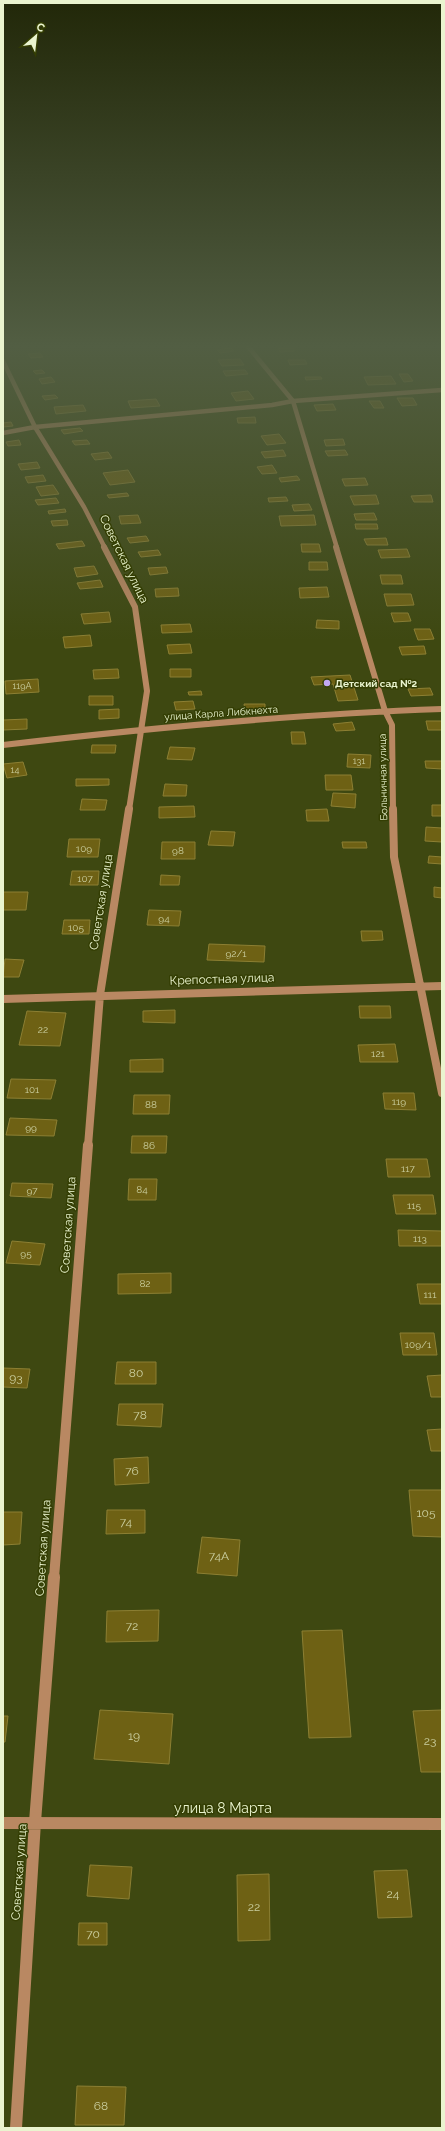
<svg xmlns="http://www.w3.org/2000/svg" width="445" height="2131" viewBox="0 0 445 2131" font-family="Raleway,sans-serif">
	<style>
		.building { fill: #6e6114; stroke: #8c7f33 }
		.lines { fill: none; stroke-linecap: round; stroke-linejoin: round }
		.minor-far4 { stroke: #b98862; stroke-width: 4.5 }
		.minor-far3 { stroke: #b98862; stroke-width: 6 }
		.minor-far2 { stroke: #b98862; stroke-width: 8 }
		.minor-far1 { stroke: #b98862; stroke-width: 10 }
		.minor { stroke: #b98862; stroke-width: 12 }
		.tertiary { stroke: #b98862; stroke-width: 4.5 }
		.poi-dot { fill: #c1a8f3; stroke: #343e03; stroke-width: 1.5 }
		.labels { text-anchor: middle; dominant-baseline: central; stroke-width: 3; stroke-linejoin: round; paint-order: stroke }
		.far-number-label { font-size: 9px; fill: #cbcfa0 }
		.far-poi-label { font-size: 10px; font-weight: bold; fill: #eaf4cf; stroke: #343e03; text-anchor: start }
		.far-street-label { font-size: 10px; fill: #eaf4cf; stroke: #343e03 }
		.number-label { font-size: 10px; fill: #cbcfa0 }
		.street-label { font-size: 12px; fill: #eaf4cf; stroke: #343e03 }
		.near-number-label { font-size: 12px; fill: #cbcfa0 }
		.near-street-label { font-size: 14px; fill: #eaf4cf; stroke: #343e03 }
	</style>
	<rect width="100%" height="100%" fill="#3e4811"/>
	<path class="building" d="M292 347 295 351 280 352 278 348Z
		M231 348 234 351 220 353 217 350Z
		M40 353 43 357 31 358 28 354Z
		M240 359 244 365 222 366 218 360Z
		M288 360H305L307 364 290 365Z
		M42 370 45 373 36 374 33 371Z
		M245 370 248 374 226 376 223 371Z
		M399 374H408L413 381 404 382Z
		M391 376 396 384 368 385 364 377Z
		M51 377 55 382 42 384 39 379Z
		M305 377H321L322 379 306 380Z
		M248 391 254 399 236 401 231 393Z
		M55 395 58 398 45 400 42 396Z
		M397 398H413L417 405 402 406Z
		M156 399 160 406 131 408 128 401Z
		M369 401H380L384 408H374Z
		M333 404 336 410 317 411 314 405Z
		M83 405 86 411 56 414 54 407Z
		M255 417 256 423H238L237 418Z
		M11 422 13 426 3 427V423Z
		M80 428 83 431 64 434 61 430Z
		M279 434 286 443 267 445 261 436Z
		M343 439 345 445 326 446 324 440Z
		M19 440 21 445 8 446 6 442Z
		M87 440 90 444 75 445 72 441Z
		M283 450 286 456 265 458 261 452Z
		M345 450 348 455 328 456 325 451Z
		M108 452 112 458 95 460 91 454Z
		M37 462 40 468 21 470 18 464Z
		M272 465 277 473 262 474 257 467Z
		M128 470 135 482 110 485 103 473Z
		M43 475 46 481 28 483 25 477Z
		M297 476 300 480 281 482 279 478Z
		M365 478 368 485 345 486 342 479Z
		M53 485 59 494 41 496 36 487Z
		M127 493 129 496 109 498 107 495Z
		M376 495 379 504 354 505 350 496Z
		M431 495 433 502H414L411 496Z
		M286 497 288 501 269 502 268 498Z
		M56 498 59 503 38 505 35 500Z
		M309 504 312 510 294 511 292 505Z
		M65 509 66 512 49 514 48 511Z
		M374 513 377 520H356L354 514Z
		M138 515 141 523 121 524 119 516Z
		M314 515 316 525 281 526 279 516Z
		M67 520 68 525 53 526 51 521Z
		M355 524H377L378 529H356Z
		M146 536 149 541 130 543 127 538Z
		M386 538 388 545H367L364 539Z
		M82 541 85 546 59 549 56 544Z
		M301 544H319L321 552H302Z
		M407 549 410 557 381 558 378 550Z
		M158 550 161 555 141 557 138 552Z
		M309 562H327L328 570H309Z
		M94 566 98 574 77 577 74 568Z
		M166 567 168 573 150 575 148 568Z
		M380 575H401L403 584H382Z
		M100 580 103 587 80 589 77 583Z
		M327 587 329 597 300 598 299 588Z
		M178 588 179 596 156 597 155 589Z
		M384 594H411L414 605 387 606Z
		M109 612 111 622 84 624 81 614Z
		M391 613H408L411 621 394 622Z
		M317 620 339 621V629L316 628Z
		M190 624 192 632 162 633 161 625Z
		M414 629H430L434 639 418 640Z
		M90 635 92 646 65 648 63 637Z
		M190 644 192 653 169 654 167 645Z
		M424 646 426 654 402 655 399 647Z
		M118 669 119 678 94 679 93 670Z
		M170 669H191V677H170Z
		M350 675 358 700 338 701 333 684 314 685 311 677Z
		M38 679 39 692 6 694 5 681Z
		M430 688 433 695 411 696 408 689Z
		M201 691 202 695H189L188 692Z
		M89 696H113V705H89Z
		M193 701 195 709 176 710 174 702Z
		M244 704H265V710H245Z
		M119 709V718L99 719V710Z
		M27 719V729L3 730V720Z
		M426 721H442V730H428Z
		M352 722 355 730 336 731 333 724Z
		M291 732H304L306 744H292Z
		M92 745H116L115 753H91Z
		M170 747 195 748 192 760 167 759Z
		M348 754 371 755 370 768 347 767Z
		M425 761H442V769L426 768Z
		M23 762 27 775 7 778 3 764Z
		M325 775H351L353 790H326Z
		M76 779H109V785L76 786Z
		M165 784 187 785 186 796H163Z
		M333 793 356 794 355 808 331 806Z
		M82 799 107 800 105 810H80Z
		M432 805H442V816H432Z
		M194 806 195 817 159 818V807Z
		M327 809 329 821H307L306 810Z
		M426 827 442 828V842L425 841Z
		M211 831 235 832 233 846 208 845Z
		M69 839H100L98 857H67Z
		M162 842H195V859H161Z
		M342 842H366L367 848H343Z
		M429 856 442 857V864L428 863Z
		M72 871H99L98 885H70Z
		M161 875 180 876 179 885H160Z
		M434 887 442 888V898L434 897Z
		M3 892H28L26 910H3Z
		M149 910 181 911 179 926 147 925Z
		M64 920H90L89 934H62Z
		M361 931H382L383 940 362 941Z
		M209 944 265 946 264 962 207 960Z
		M5 959 24 960 19 977H3Z
		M359 1006H390L391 1018H360Z
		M175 1010V1023L143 1022V1011Z
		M27 1011 66 1013 60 1046 19 1045Z
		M395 1044 398 1062H360L358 1045Z
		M163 1059V1072H130V1060Z
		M11 1079 56 1080 51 1099 7 1098Z
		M383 1093H414L416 1110 385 1109Z
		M134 1095H170L169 1114H133Z
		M10 1118 57 1120 54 1136 6 1135Z
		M132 1136H167L166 1153H131Z
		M386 1159H427L430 1177H388Z
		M129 1179H157L156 1200H128Z
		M12 1183 53 1184 51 1198 10 1196Z
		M393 1195H433L436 1214H396Z
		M398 1230 442 1231V1246H399Z
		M12 1241 45 1244 40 1265 6 1263Z
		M171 1273V1293L118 1294V1274Z
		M417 1284H442V1304H420Z
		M400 1333H434L437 1355H403Z
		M117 1362H156V1384H115Z
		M3 1368 30 1369 27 1388 3 1387Z
		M442 1375V1397H431L427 1376Z
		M119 1404H163L161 1427 117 1425Z
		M442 1429V1451H431L427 1430Z
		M148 1457 149 1483 115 1485 114 1459Z
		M409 1490H442V1537L413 1536Z
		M107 1510H145V1533L106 1534Z
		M3 1512H22L20 1544 3 1545Z
		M202 1537 240 1540 237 1576 197 1573Z
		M159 1610 158 1641 106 1642 107 1611Z
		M342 1630 351 1737 309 1738 302 1631Z
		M100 1710 173 1714 169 1764 94 1759Z
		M442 1710V1772H421L413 1711Z
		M3 1716H8L5 1742H3Z
		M90 1865 132 1867 129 1899 87 1896Z
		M407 1870 412 1917 378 1918 374 1871Z
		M269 1874 270 1940 238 1941 237 1875Z
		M79 1923H107V1945H78Z
		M77 2086 126 2087 124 2125H75Z"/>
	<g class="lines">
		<path class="minor-far4" d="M3 361 35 427 84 507 105 548
			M3 433 35 427 272 405 293 401 337 548"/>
		<path class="minor-far3" d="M104 547 135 607 147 691 129 810
			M336 547 385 711 392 725 393 810
			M3 745C149 728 295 714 442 709"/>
		<path class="minor-far2" d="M393 809 394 857 442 1093
			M3 999 442 986
			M88 1146 100 995 129 809"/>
		<path class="minor-far1" d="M54 1578 88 1145"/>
		<path class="minor" d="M3 1823 442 1824
			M16 2128 35 1822 54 1577"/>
		<path class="tertiary" d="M245 343 293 401 442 390"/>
	</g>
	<linearGradient id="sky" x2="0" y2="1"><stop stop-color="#222809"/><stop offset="0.54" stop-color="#525e43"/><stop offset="1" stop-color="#525e43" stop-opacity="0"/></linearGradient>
	<rect width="445" height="641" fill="url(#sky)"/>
	<circle class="poi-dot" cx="327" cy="683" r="4"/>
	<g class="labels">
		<g class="far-number-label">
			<text x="22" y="686">119А</text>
			<text x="359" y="761">131</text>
			<text x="15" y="770">14</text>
		</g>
		<g class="far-poi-label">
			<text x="335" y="683">Детский сад №2</text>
		</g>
		<g class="far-street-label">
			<text transform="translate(221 713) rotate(-4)">улица Карла Либкнехта</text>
			<text transform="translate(383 777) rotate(-91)">Больничная улица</text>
		</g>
		<g class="number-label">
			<text x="84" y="848">109</text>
			<text x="178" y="850">98</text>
			<text x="85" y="878">107</text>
			<text x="164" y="918">94</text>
			<text x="76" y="927">105</text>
			<text x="236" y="953">92/1</text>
			<text x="43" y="1029">22</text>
			<text x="378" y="1053">121</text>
			<text x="32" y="1089">101</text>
			<text x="399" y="1101">119</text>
			<text x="151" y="1104">88</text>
			<text x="31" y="1127">99</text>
			<text x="149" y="1145">86</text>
			<text x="408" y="1168">117</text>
			<text x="142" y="1189">84</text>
			<text x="32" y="1190">97</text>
			<text x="414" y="1205">115</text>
			<text x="420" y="1238">113</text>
			<text x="26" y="1253">95</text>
			<text x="145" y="1283">82</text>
			<text x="430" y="1294">111</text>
			<text x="418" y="1344">109/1</text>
		</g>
		<g class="street-label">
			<text transform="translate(124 559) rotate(64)">Советская улица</text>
			<text transform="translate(101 902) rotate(-81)">Советская улица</text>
			<text transform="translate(222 979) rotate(-2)">Крепостная улица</text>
			<text transform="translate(68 1225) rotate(-86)">Советская улица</text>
			<text transform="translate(43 1548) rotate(-86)">Советская улица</text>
			<text transform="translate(19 1872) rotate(-86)">Советская улица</text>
		</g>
		<g class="near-number-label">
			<text x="136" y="1373">80</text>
			<text x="16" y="1378">93</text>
			<text x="140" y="1415">78</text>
			<text x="132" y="1471">76</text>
			<text x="426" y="1513">105</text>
			<text x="126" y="1522">74</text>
			<text x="219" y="1556">74А</text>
			<text x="132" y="1626">72</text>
			<text x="134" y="1736">19</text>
			<text x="430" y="1741">23</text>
			<text x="393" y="1894">24</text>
			<text x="254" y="1907">22</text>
			<text x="93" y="1934">70</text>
			<text x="101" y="2106">68</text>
		</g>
		<g class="near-street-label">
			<text x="223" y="1808">улица 8 Марта</text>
		</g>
	</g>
	<rect width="445" height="2131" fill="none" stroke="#eaf4cf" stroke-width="8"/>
	<g transform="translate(36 36) rotate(28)" stroke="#343e03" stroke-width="3" paint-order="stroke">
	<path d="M0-3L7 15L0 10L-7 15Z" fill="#eaf4cf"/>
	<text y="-6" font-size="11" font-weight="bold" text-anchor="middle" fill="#eaf4cf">С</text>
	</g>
</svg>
